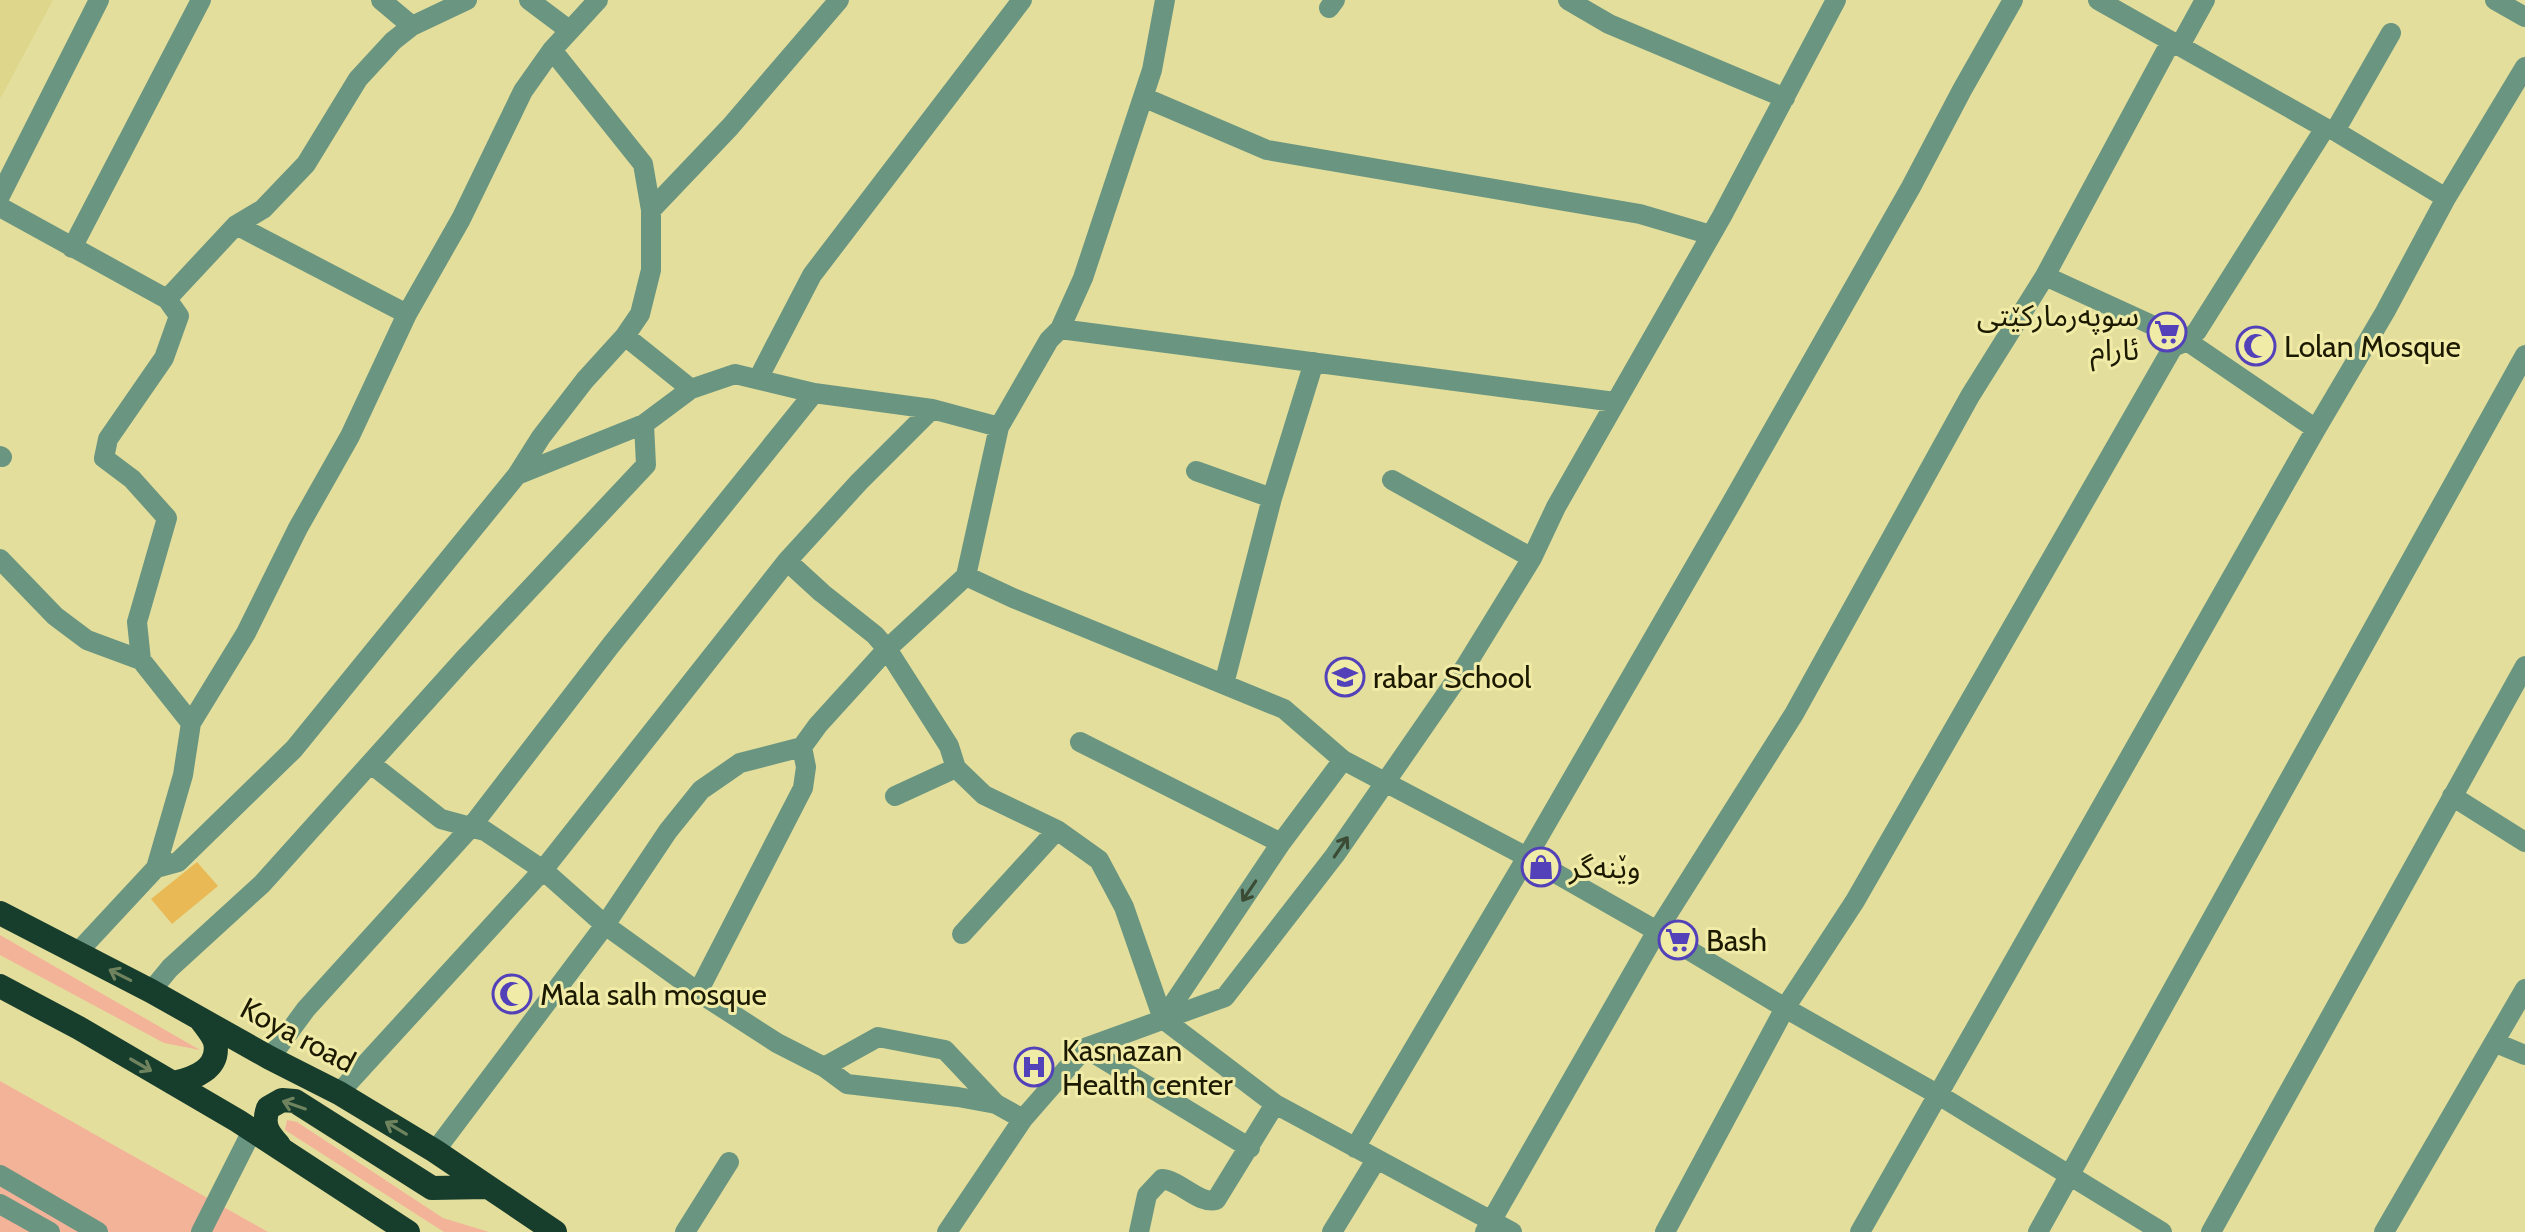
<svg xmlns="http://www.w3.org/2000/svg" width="2525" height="1232" viewBox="0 0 2525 1232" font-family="Cabin,'Noto Sans Arabic',sans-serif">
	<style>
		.built { fill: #ddd68b }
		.green { fill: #f3b399 }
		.building { fill: #e9b955 }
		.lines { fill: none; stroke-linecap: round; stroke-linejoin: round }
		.minor { stroke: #6a9681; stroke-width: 20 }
		.highway { stroke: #173d2d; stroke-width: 24 }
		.oneway { stroke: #3b4b34 }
		.oneway2 { stroke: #6e835e }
		.labels { text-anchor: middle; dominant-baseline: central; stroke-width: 6; stroke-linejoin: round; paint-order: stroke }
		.poi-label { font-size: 30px; fill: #1c1901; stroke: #f1eba8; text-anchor: start }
		.street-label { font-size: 30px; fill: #1c1901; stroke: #f1eba8 }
	</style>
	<rect width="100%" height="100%" fill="#e4de9c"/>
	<path class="built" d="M0 0H53L0 99Z"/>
	<path class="green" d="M0 935 200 1050 164 1043 0 955Z
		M0 1081 268 1232H0Z
		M287 1120 297 1122 443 1218 489 1232H444L285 1130Z"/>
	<path class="building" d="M197 862 218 886 172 924 151 899Z"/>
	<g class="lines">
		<path class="minor" d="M381 0 412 26
			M529 0 569 30
			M1568 0 1609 24 1785 98
			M2098 0 2325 128 2335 131 2446 198
			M2495 0 2525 17
			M1329 8 1335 0
			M1143 97 1267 150 1640 214 1711 235
			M2335 131 2391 33
			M0 196 99 0
			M0 207 167 299
			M651 210 730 127 839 0
			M236 225 407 314
			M72 248 201 0
			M2045 276 2187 341 2316 429
			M1060 329 1615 402
			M625 336 691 389
			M758 379 812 275 1022 0
			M0 456 2 457
			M1196 471 1272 498
			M517 475 541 437 585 380 625 336 640 314 651 270V210L643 164 552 50
			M1392 480 1532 558
			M0 559 55 616 87 640 141 660 191 723
			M787 561 822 593 875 635 887 649 949 746 956 768
			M966 576 1013 598 1284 709 1343 760 1527 857 1657 931 1785 1008 1937 1094 2162 1232
			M141 660 137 622 167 518 132 479 104 458 108 439 164 358 179 316 167 299 236 225 263 209 306 164 358 79 393 41 412 26 467 0
			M1224 684 1272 498 1314 362
			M1080 742 1281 843
			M371 764 441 819 485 831 543 870 605 925 698 992
			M895 796 956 768 984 795 1057 830 1099 860 1124 907 1163 1019 1275 1104 1512 1232
			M2452 796 2525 842
			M156 868 183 775 191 723 246 633 298 528 350 436 407 314 461 219 523 91 552 50 598 0
			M962 934 1057 830
			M77 953 156 868 178 862 294 749 517 475 644 424 691 389 735 374 814 393 932 409 999 427
			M151 991 170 968 262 884 464 659 646 465 644 424
			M1163 1019 1281 843 1343 760
			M2496 1043 2525 1055
			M1085 1048 1250 1148
			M270 1058 306 1009 471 827 611 645 814 393
			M824 1067 878 1037 945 1050 996 1104
			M339 1093 543 870 787 561 859 482 932 409
			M1023 1119 996 1104 958 1097 847 1084 824 1067 777 1043 698 992 803 788 806 767 802 747 818 725 887 649 966 576 999 427 1049 340 1060 329 1083 278 1152 70 1165 0
			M1355 1148 1527 857 1732 502 1911 187 1962 90 2013 0
			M435 1151 605 925 668 831 701 790 740 763 802 747
			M0 1175 98 1232
			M0 1204 50 1232
			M201 1232 252 1131
			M685 1232 729 1162
			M947 1232 1023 1119 1085 1048 1225 997 1335 855 1465 667 1532 558 1556 507 1722 216 1836 0
			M1139 1232 1147 1195 1162 1179C1181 1181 1198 1204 1216 1200L1275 1104
			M1332 1232 1376 1160
			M1485 1232 1657 931 1794 714 1970 396 2045 276 2167 49 2183 40 2205 0
			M1665 1232 1785 1008 1855 901 2173 347 2187 341 2197 331 2325 128
			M1860 1232 2316 429 2385 312 2446 198 2525 67
			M2038 1232 2525 355
			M2211 1232 2525 666
			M2384 1232 2525 989"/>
		<path class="highway" d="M0 913 151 991 270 1058 339 1093 435 1151 555 1232
			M0 986 79 1028 238 1121 408 1232
			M173 1083C193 1079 221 1069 215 1042 213 1035 205 1026 201 1020
			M279 1145C268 1133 262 1125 268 1108L282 1100 295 1101 432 1188 488 1187"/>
	</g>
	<defs><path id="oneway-shaft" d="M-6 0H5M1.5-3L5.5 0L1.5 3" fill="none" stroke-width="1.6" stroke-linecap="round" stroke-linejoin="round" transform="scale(2)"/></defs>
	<g class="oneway">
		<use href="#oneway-shaft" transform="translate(1341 847) rotate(-56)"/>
		<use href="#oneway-shaft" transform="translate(1249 891) rotate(124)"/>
	</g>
	<g class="oneway2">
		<use href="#oneway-shaft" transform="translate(120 975) rotate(-153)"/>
		<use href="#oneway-shaft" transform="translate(141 1065) rotate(30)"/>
		<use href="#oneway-shaft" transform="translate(294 1105) rotate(-161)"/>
		<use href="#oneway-shaft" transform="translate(396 1128) rotate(-149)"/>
	</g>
	<defs>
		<symbol id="supermarket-ring" viewBox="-11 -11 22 22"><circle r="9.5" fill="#f1eba8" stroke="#5241b8" stroke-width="1.5"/><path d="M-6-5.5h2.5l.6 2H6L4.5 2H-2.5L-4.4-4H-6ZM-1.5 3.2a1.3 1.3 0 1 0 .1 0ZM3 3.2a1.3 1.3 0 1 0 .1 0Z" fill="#5241b8"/></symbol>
		<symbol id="mosque-ring" viewBox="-11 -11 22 22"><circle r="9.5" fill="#f1eba8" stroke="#5241b8" stroke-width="1.5"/><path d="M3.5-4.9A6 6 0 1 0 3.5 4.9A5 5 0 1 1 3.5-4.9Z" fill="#5241b8"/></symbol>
		<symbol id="school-ring" viewBox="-11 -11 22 22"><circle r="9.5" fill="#f1eba8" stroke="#5241b8" stroke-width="1.5"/><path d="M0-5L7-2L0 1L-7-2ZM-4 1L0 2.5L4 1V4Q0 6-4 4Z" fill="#5241b8"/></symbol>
		<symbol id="shop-ring" viewBox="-11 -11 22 22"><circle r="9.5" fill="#f1eba8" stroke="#5241b8" stroke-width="1.5"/><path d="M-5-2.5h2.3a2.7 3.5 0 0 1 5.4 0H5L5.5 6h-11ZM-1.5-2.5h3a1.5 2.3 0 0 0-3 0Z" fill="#5241b8"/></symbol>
		<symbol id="hospital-ring" viewBox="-11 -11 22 22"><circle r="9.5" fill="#f1eba8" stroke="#5241b8" stroke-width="1.5"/><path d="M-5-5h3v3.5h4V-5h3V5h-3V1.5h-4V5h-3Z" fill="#5241b8"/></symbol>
	</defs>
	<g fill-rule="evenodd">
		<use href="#supermarket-ring" x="2145" y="310" width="44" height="44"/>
		<use href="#mosque-ring" x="2234" y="324" width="44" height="44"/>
		<use href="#school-ring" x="1323" y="655" width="44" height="44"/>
		<use href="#shop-ring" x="1519" y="845" width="44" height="44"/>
		<use href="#supermarket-ring" x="1656" y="918" width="44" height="44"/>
		<use href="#mosque-ring" x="490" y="972" width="44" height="44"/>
		<use href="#hospital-ring" x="1012" y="1045" width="44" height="44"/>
	</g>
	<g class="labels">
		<g class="poi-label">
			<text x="2139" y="315" text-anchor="end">سوپەرمارکێتی<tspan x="2139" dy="34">ئارام</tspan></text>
			<text x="2284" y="346">Lolan Mosque</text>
			<text x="1373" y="677">rabar School</text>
			<text x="1569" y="867">وێنەگر</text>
			<text x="1706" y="940">Bash</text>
			<text x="540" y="994">Mala salh mosque</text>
			<text x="1062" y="1050">Kasnazan<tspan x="1062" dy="34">Health center</tspan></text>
		</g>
		<g class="street-label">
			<text transform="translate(298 1035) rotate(28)">Koya road</text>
		</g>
	</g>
</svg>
